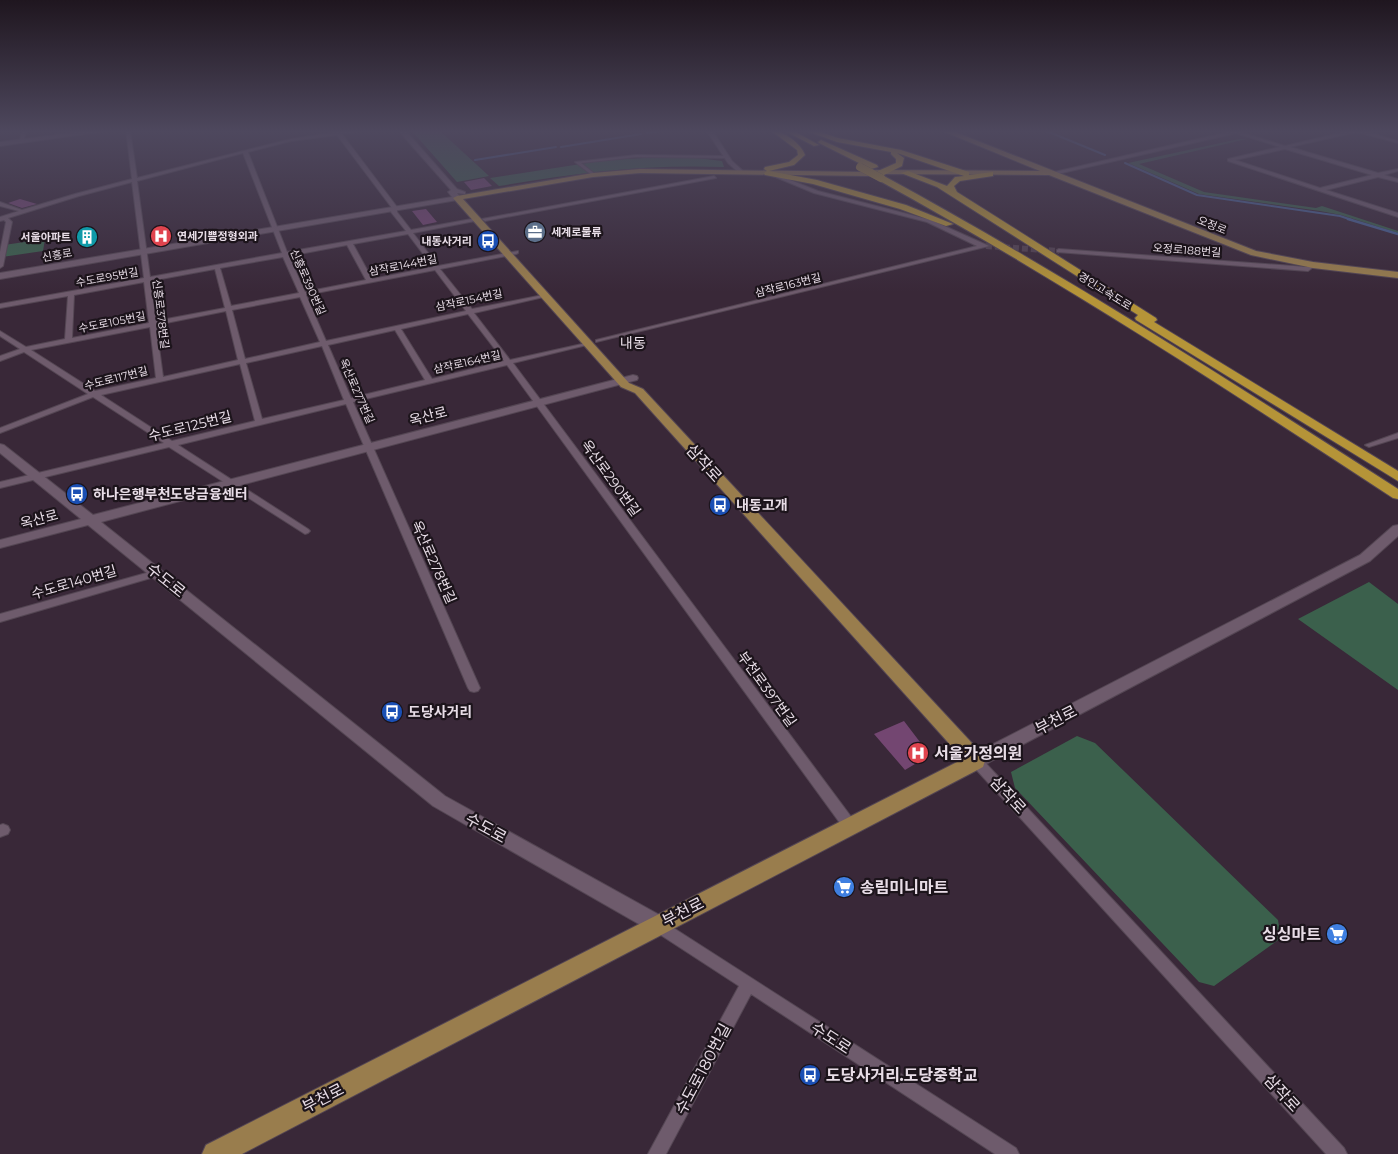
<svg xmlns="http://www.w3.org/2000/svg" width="1398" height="1154" font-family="Montserrat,'Noto Sans KR',sans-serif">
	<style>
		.green { fill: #3b604c }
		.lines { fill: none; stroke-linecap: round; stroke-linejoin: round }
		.stream-far1 { stroke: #475f92; stroke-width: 2 }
		.stream { stroke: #475f92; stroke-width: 2.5 }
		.building { fill: #734671 }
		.street-tunnel { stroke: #534352; stroke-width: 6; stroke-dasharray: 6 3; stroke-linecap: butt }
		.street-casing { stroke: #544653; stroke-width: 2 }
		.secondary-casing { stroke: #544653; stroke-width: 2 }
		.primary-casing { stroke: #544653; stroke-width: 2 }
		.highway-casing { stroke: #544653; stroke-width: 2 }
		.street { fill: #6e5b6c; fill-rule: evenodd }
		.secondary { fill: #6e5b6c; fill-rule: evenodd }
		.primary { fill: #997d4d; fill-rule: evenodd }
		.highway { fill: #b59438; fill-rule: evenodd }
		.highway-bridge-casing { stroke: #544653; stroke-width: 8; stroke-linecap: butt }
		.highway-bridge { stroke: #b59438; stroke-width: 8 }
		.labels { text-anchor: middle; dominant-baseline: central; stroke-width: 4.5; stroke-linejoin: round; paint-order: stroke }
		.far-street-label { font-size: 11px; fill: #e8dde7; stroke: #1c141b }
		.far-poi-label { font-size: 11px; font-weight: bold; fill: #e8dde7; stroke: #1c141b; text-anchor: start }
		.far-quarter-label { font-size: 14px; fill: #e8dde7; stroke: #1c141b }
		.street-label { font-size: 14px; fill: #e8dde7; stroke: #1c141b }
		.poi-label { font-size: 14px; font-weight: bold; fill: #e8dde7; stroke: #1c141b; text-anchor: start }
		.near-street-label { font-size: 16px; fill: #e8dde7; stroke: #1c141b }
		.near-poi-label { font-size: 16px; font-weight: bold; fill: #e8dde7; stroke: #1c141b; text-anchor: start }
	</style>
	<rect width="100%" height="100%" fill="#392838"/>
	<path class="green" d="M411,130H439L489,176L457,182Z
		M1239,139H1247L1139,164L1204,192L1316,208L1322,206L1398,231V233L1341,215L1320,211L1199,194L1128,163Z
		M681,156L722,161L724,167C646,164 575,173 499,186L490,178L607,160Z
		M45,239L43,251L2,257L4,245Z
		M1369,582L1398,604V690L1298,619Z
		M1077,736L1095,743L1278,920L1281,938L1214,986L1199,982L1015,788L1011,772Z"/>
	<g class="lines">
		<path class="stream-far1" d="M1044,130L1105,155
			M647,133L668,130
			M561,147L641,134
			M475,160L556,147
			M1125,163L1197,195L1340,216L1352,220"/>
		<path class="stream" d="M1348,219L1398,234"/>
	</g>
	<path class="building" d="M484,178L492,186L471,190L464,182Z
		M20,199L37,204L22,208L8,203Z
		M426,209L437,222L423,225L412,211Z
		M904,721L923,746L925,758L905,770L874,734Z"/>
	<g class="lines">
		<path class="street-tunnel" d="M986,246L1059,251"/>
		<g class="street-casing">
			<path id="street" d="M22,130H26L24,141L22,142L20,141Z
				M126,130H130L137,178L291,139L336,132L334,130L340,132L365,130L342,134L397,207V212L411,230L477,218L480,220L413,233L438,266L518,251V253L516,254L440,269L472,309L548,294V296L474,313L510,360L591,342V344L513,363L855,822L857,826L855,830L850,832L845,830L507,365L353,402L480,688L478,691L474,692L470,691L468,688L346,404L178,445L308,529L310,531L308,533L305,534L169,447L0,488V482L164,443L93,397L0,433V428L88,394L24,352L0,361V356L20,349L0,336V331L26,347L65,339L68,296L0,308V304L144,278L132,182L79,196L8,218L12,222L3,266L0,268V252L6,222L4,220L0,221V217L19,211L0,206V202L22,210L75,194L132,179ZM337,135L392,208L391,212L406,231L287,252L248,152L291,141ZM243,153L282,253L150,277L137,181ZM408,234L433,267L372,279L353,244ZM347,245L366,280L305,292L289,256ZM283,257L299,293L231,306L220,268ZM215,269L225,308L156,321L150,281ZM435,270L466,311L326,341L306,295ZM144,282L149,323L72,338L74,295ZM300,297L320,342L245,359L232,310ZM226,311L238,360L163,377L156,325ZM468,314L504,361L432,379L401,329ZM150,327L156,378L95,391L31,350ZM395,330L425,380L351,398L328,345ZM322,346L344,400L262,419L246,363ZM240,364L255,421L172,441L101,395Z
				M1226,130H1234L1285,146L1352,130H1361L1398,141V143L1357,132L1290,147L1378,173L1398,169V171L1384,175L1398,179V182L1378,177L1326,190L1398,213V217L1228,161V159L1280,147ZM1285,149L1372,175L1320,188L1235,160Z
				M636,155L727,156L729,157L727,158L636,157L581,163L595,174L593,176L575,162Z
				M775,174L818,191L931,220L989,246L596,342V340L977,246L927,222L814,193L773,176Z
				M714,176L716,178L485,221L482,219Z
				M1059,249L1307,267L1313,263L1316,265L1308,271L1057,252V250Z
				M1398,433V438L1369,447L1365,445Z
				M157,570L161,571L162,573L161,575L0,622V614Z
				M976,756L980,757L1344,1148L1347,1154H1326L972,765L970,761L972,757Z
				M3,824L8,826L10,830L8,834L0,837V825Z
				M658,918L1016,1148L1019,1154H995L751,994L666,1154H648L739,986L653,930L651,925L653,920Z"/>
		</g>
		<g class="secondary-casing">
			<path id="secondary" d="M93,130H113L0,146V142Z
				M398,130H405L457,189L465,192V194L457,193L461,198L457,200L0,279V273L452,197L448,192L451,190Z
				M706,130H712L732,161L743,171V173H739L728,163Z
				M1237,130H1250L1053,175L1050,173Z
				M633,375L637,376L638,378L637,380L101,522L445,796L665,918L668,925L665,932L658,935L433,806L88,525L0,548V540L81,519L0,453V444L4,445L93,515Z
				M1398,525V536L1370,561L982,766L976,768L970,766L968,761L970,756L1360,555L1393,526Z"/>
		</g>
		<g class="primary-casing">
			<path id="primary" d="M940,130H950L1256,251L1313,262L1398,272V278L1313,268L1251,255L1049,175L879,174L868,176L640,173L593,177L463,199L629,383L643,389L983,755L985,761L983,767L242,1154H202L206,1145L963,759L635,393L621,387L453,198L457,196L593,173L640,169L867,172L870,170L1040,171Z"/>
		</g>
		<g class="highway-casing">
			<path id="highway" d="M770,130C782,130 801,143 805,155L794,165L769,171L817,180L906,205L953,224L946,226L900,209L813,184L765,175L764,173L767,171L764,169L765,167L789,162L798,155L797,150Z
				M783,130H792L819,145L814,146Z
				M804,130H815L838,138L901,150L969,172V175L993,172V176L960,181L954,186L957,192L1156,318L1157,320L1154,322L1398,471V481L1136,320L1135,318L1138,315L937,187L901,173L908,171L947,186L955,177L964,176L897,153L904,158L902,166L884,175H878V171L896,163V159L891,154V152L837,142Z
				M821,140L877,165L878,167L871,169L819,143L818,142Z
				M878,176H884C1060,272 1229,380 1398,489V499L1393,498C1224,387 1055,277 878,180Z"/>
		</g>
		<use href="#street" class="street"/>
		<use href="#secondary" class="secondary"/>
		<use href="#primary" class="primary"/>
		<use href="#highway" class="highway"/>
		<g class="highway-bridge-casing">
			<path id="highway-bridge" d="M860,167L881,178"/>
		</g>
		<use href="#highway-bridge" class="highway-bridge"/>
	</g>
	<linearGradient id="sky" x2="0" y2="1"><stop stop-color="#1f161f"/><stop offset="0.45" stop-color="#4e485e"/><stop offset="1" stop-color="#4e485e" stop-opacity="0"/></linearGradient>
	<rect width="1398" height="292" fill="url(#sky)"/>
	<defs>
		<g id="office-disc" transform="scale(1.125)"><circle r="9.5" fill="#5c6f8a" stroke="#1c141b"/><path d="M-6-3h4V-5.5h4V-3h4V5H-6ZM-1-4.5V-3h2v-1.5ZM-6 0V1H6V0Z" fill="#fff"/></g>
		<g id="hospital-disc" transform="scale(1.125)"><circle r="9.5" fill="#e0444e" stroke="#1c141b"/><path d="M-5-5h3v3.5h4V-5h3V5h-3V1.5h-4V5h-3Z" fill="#fff"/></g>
		<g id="building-disc" transform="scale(1.125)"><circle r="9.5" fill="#0f9aa8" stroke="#1c141b"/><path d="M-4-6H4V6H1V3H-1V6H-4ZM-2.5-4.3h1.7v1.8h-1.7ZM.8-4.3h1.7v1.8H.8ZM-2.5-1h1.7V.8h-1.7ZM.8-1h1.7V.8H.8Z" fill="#fff"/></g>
		<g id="bus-disc" transform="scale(1.125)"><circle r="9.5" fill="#1a4fb4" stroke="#1c141b"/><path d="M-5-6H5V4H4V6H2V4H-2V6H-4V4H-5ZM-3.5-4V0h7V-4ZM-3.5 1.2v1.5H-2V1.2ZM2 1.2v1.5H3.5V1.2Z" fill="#fff"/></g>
		<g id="supermarket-disc" transform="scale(1.125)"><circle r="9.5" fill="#3f7fe0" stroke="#1c141b"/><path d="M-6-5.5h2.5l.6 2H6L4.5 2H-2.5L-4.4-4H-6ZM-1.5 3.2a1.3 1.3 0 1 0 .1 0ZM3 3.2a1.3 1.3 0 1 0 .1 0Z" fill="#fff"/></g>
	</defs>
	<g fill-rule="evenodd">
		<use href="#office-disc" x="535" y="232"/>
		<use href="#hospital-disc" x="161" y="236"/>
		<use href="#building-disc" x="87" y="237"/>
		<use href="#bus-disc" x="488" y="241"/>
		<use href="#bus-disc" x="77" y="494"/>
		<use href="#bus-disc" x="720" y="505"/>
		<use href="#bus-disc" x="392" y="712"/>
		<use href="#hospital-disc" x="918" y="753"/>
		<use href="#supermarket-disc" x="844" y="887"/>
		<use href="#supermarket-disc" x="1337" y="934"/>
		<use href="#bus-disc" x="810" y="1075"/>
	</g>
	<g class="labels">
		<g class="far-street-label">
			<text transform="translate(1212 225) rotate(22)">오정로</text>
			<text transform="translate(1187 250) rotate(4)">오정로188번길</text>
			<text transform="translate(57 255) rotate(-10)">신흥로</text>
			<text transform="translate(403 265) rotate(-11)">삼작로144번길</text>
			<text transform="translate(107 277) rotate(-10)">수도로95번길</text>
			<text transform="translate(308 282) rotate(66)">신흥로390번길</text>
			<text transform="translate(788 285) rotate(-14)">삼작로163번길</text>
			<text transform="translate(1105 291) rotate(32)">경인고속도로</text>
			<text transform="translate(469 300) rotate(-12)">삼작로154번길</text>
			<text transform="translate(161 314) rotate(83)">신흥로378번길</text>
			<text transform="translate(112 322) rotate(-11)">수도로105번길</text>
			<text transform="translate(467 362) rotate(-13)">삼작로164번길</text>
			<text transform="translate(116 378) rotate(-14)">수도로117번길</text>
			<text transform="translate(357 391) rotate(66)">옥산로277번길</text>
		</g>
		<g class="far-poi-label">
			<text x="551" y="232">세계로물류</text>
			<text x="177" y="236">연세기쁨정형외과</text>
			<text x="71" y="237" text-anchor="end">서울아파트</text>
			<text x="472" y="241" text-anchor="end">내동사거리</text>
		</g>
		<g class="far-quarter-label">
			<text x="633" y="343">내동</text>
		</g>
		<g class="street-label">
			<text transform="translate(428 416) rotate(-15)">옥산로</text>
			<text transform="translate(190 426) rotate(-14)">수도로125번길</text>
			<text transform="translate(611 478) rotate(54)">옥산로290번길</text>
			<text transform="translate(39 519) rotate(-15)">옥산로</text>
			<text transform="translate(434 562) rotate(66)">옥산로278번길</text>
			<text transform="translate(74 582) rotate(-16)">수도로140번길</text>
			<text transform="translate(767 689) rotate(54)">부천로397번길</text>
		</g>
		<g class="poi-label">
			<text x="93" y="494">하나은행부천도당금융센터</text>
			<text x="736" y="505">내동고개</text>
			<text x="408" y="712">도당사거리</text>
		</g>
		<g class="near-street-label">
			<text transform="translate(704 463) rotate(48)">삼작로</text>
			<text transform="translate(166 580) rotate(39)">수도로</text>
			<text transform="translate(1056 720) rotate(-27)">부천로</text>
			<text transform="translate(1008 795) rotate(47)">삼작로</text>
			<text transform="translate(486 828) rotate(29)">수도로</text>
			<text transform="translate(683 912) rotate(-27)">부천로</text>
			<text transform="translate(831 1038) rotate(33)">수도로</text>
			<text transform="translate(703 1069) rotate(-62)">수도로180번길</text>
			<text transform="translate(1282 1093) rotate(47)">삼작로</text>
			<text transform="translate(323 1098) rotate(-27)">부천로</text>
		</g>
		<g class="near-poi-label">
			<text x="934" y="753">서울가정의원</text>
			<text x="860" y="887">송림미니마트</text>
			<text x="1321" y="934" text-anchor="end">싱싱마트</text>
			<text x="826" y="1075">도당사거리.도당중학교</text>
		</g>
	</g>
</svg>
